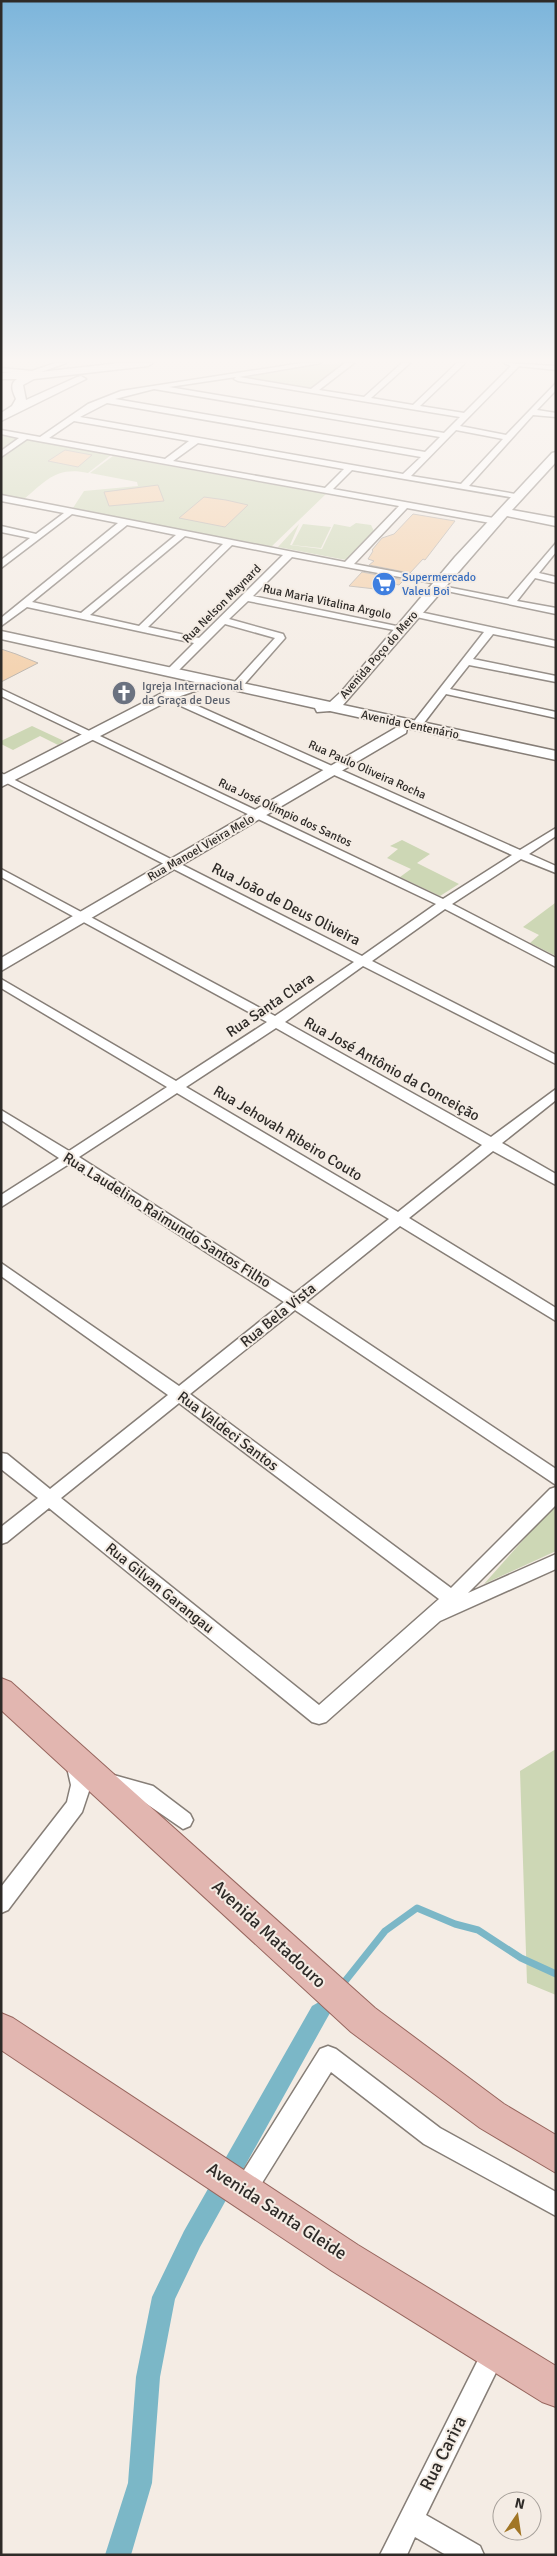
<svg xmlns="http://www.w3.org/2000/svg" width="557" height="2556" font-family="Signika,sans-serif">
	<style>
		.green { fill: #cdd7b5 }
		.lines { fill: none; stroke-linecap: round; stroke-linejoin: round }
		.stream { stroke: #7bb7c7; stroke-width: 7 }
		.canal { fill: #7bb7c7; fill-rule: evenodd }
		.building { fill: #f3cea7; stroke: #b6aea6 }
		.street-casing { stroke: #867e77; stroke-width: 3 }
		.secondary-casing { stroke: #867e77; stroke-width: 3 }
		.primary-casing { stroke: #97665e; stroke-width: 2 }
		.street { fill: #fff; fill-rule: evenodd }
		.secondary { fill: #fff; fill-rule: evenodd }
		.primary { fill: #e2b6b0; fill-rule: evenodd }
		.labels { text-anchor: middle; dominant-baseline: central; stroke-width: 4; stroke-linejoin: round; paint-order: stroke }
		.far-shop-label { font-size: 12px; fill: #366cbe; stroke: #f4ece4; text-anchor: start }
		.far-street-label { font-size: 12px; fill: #2e2b28; stroke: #f4ece4 }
		.far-worship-label { font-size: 12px; fill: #5b616d; stroke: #f4ece4; text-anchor: start }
		.street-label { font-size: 15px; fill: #2e2b28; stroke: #f4ece4 }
		.near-street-label { font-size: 18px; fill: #2e2b28; stroke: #f4ece4 }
	</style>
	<rect width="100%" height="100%" fill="#f4ece4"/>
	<path class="green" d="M335,363H344L311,390L233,377Z
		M1,435L111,455L88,473C56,466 46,481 23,500L1,495Z
		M113,456L326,494L271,547L73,508L84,491L138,486L137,482L90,473Z
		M356,523L371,525L374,531L346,560L278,547L299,524L290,545L322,549L334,524L350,527Z
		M303,524L331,527L321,548L292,545Z
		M32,726L64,741L58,745L40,736L13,750L1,744V741Z
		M402,840L430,854L417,863L459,884L440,896L400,877L411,869L387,858L398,849L390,846Z
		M555,903L556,904V956L530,943L539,935L523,927Z
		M556,1503V1551L484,1584Z
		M556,1749V1995L527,1983L520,1771Z"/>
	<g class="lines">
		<path class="stream" d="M342,1985L385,1931L417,1908L455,1924L478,1930L521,1958L556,1974
			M319,2013L327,2002"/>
		<path class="canal" d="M319,2002L326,2006L330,2013L326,2020L200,2247L175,2299L160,2377L152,2483L131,2555H105L128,2483L136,2377L152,2297L184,2231L312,2006Z"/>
	</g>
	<path class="building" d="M65,450L92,455L78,467L48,461Z
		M158,485L164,501L109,506L104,492Z
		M204,497L226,500L248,505L225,527L179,518Z
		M413,514L455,521L425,560L423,559L410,573L369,565L374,561L368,559L373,551L372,550L382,538L394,534Z
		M362,572L404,580L399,585L390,583L384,590L349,586Z
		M1,649L16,654L38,663L1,682Z"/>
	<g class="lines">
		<g class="street-casing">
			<path id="street" d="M55,363H66L33,375L1,372V368L32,371Z
				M302,363H321L239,377L311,389L345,363H354L319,390L364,397L402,363H410L371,398L413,405L457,363H465L420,406L464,413L511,366L504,363L556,366V370L519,366L460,426L506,435L556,383V390L537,410L556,413V417L533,415L469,486L521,495V499L352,470L333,489L499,519V523L496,524L407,508L354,564L440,580L445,583L443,585L292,557L253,596L401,627L404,628V632L248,601L229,619L283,634L285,638L241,688H233V684L275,638L225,624L175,674L171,675L166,672L167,670L194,643L27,607L1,626V618L118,523L72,514L1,568V560L30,538L1,532V526L36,534L64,513L1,501V495L345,562L399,506L27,439L1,457V451L19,438L1,434V430L40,437L88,404L121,391ZM236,377L234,379L238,381L460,417L444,433L169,387ZM154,389L440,437L425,452L115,399ZM107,403L421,457L403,474L80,417ZM74,421L189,441L165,459L49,438ZM456,430L503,439L461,484L411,476ZM198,443L344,469L325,488L173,461ZM127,525L176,535L81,613L32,602ZM185,536L223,544L139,626L90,615ZM232,545L283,555L199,638L148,627Z
				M556,543V552L539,573L556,577V583L535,578L517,601L556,608V614L442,590L447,587L508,599Z
				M415,611L556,641V647L493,634L473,659L556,676V682L469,665L450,689L556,712V718L446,694L420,728H412V724L484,632L412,616L410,614Z
				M1,689L443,899L512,855L163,698V694H171L520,850L556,828V836L529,854L556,866V873L521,859L452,904L556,958V967L445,909L372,961L556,1055V1064L363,966L285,1022L491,1137L556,1089V1100L502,1143L556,1174V1185L493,1151L409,1218L556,1308V1321L400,1226L306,1302L556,1469V1485L295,1310L190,1394L451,1588L550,1489L556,1487V1505L468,1593L556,1554V1569L440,1621L326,1722L319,1724L312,1722L49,1508L7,1542L1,1544V1527L38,1498L1,1469V1453L7,1454L50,1489L168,1395L1,1276V1263L179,1386L284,1302L69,1164L1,1207V1195L59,1158L1,1120V1110L69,1151L167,1087L1,988V979L176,1081L267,1022L1,877V869L275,1016L354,962L1,780V773L362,956L436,904L1,696ZM276,1028L482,1145L398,1212L186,1087ZM177,1093L389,1219L294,1294L79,1157ZM179,1403L439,1599L319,1705L61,1498Z
				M76,1754L83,1757L91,1785L82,1812L8,1910L1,1913V1887L67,1802L71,1785L66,1763L69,1757Z
				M110,1774L153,1786L190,1814L193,1820L190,1826L183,1829L141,1800L103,1789L100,1783L103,1777Z
				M328,2046L336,2049L440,2128L556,2192V2216L424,2144L331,2072L252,2199L244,2202L236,2199L233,2191L236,2183L320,2049Z
				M494,2340L502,2344L506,2352L426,2515L480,2546L484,2555H446L415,2537L407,2555H380L486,2344Z"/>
		</g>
		<g class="secondary-casing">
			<path id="secondary" d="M120,363H153L148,366L34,379L23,385L26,400L77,377L81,376L86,379L1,421V413L12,406L16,399C13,392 9,384 17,379H1V373H31Z
				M556,452V462L512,510L556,518V526L507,516L343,705L556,751V760L407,728L406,733L1,971V958L399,726L330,711L317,712L315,708L216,686L198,690L172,699L1,787V776L162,693L195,682L1,639V631L330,702L342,691L455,557L552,453Z"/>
		</g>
		<g class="primary-casing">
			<path id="primary" d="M1,1678L11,1682L375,2008L504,2104L556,2135V2173L480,2128L351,2032L1,1710Z
				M1,2013L13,2018L358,2245L556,2366V2407L542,2402L332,2271L1,2050Z"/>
		</g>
		<use href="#street" class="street"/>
		<use href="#secondary" class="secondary"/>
		<use href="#primary" class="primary"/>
	</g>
	<linearGradient id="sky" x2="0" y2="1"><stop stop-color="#7cb5db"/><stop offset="0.5" stop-color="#faf6f3"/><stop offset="1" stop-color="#faf6f3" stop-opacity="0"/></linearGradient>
	<rect width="557" height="721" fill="url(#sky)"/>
	<defs>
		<g id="supermarket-disc" transform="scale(1.25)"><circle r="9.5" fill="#3f7fe0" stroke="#f4ece4"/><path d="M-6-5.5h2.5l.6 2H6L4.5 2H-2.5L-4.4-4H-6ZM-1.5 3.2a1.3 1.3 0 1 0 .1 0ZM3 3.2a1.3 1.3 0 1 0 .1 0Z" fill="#fff"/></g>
		<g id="church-disc" transform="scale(1.25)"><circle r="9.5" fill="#6b7280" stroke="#f4ece4"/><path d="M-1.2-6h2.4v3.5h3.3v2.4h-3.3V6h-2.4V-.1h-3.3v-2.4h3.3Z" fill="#fff"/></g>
	</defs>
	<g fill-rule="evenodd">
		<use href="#supermarket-disc" x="384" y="584"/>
		<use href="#church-disc" x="124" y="693"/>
	</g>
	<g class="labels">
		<g class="far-shop-label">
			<text x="402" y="577">Supermercado<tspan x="402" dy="14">Valeu Boi</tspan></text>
		</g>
		<g class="far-street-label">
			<text transform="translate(327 602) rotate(12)">Rua Maria Vitalina Argolo</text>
			<text transform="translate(222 604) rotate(-45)">Rua Nelson Maynard</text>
			<text transform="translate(379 655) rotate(-49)">Avenida Poço do Mero</text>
			<text transform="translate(410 725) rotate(12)">Avenida Centenário</text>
			<text transform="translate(367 770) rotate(24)">Rua Paulo Oliveira Rocha</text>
			<text transform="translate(285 813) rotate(25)">Rua José Olímpio dos Santos</text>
			<text transform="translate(201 848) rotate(-30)">Rua Manoel Vieira Melo</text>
		</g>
		<g class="far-worship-label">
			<text x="142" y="686">Igreja Internacional<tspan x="142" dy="14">da Graça de Deus</tspan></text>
		</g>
		<g class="street-label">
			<text transform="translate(286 904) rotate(27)">Rua João de Deus Oliveira</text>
			<text transform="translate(270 1005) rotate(-34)">Rua Santa Clara</text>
			<text transform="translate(392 1069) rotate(29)">Rua José Antônio da Conceição</text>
			<text transform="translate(288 1133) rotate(31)">Rua Jehovah Ribeiro Couto</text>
			<text transform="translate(167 1220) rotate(32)">Rua Laudelino Raimundo Santos Filho</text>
			<text transform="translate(278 1315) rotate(-39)">Rua Bela Vista</text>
			<text transform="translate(228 1431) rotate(37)">Rua Valdeci Santos</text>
			<text transform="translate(160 1588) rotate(39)">Rua Gilvan Garangau</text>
		</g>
		<g class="near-street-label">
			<text transform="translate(269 1934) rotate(43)">Avenida Matadouro</text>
			<text transform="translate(277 2211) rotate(33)">Avenida Santa Gleide</text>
			<text transform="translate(443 2453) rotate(-63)">Rua Carira</text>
		</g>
	</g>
	<rect width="557" height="2556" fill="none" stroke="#2e2b28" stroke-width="5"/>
	<g transform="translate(517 2516) rotate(13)"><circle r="24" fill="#f4ece4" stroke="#a59f99"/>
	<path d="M0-4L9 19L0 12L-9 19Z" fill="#a17626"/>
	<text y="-8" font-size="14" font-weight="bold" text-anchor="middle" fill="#2e2b28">N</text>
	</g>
</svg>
